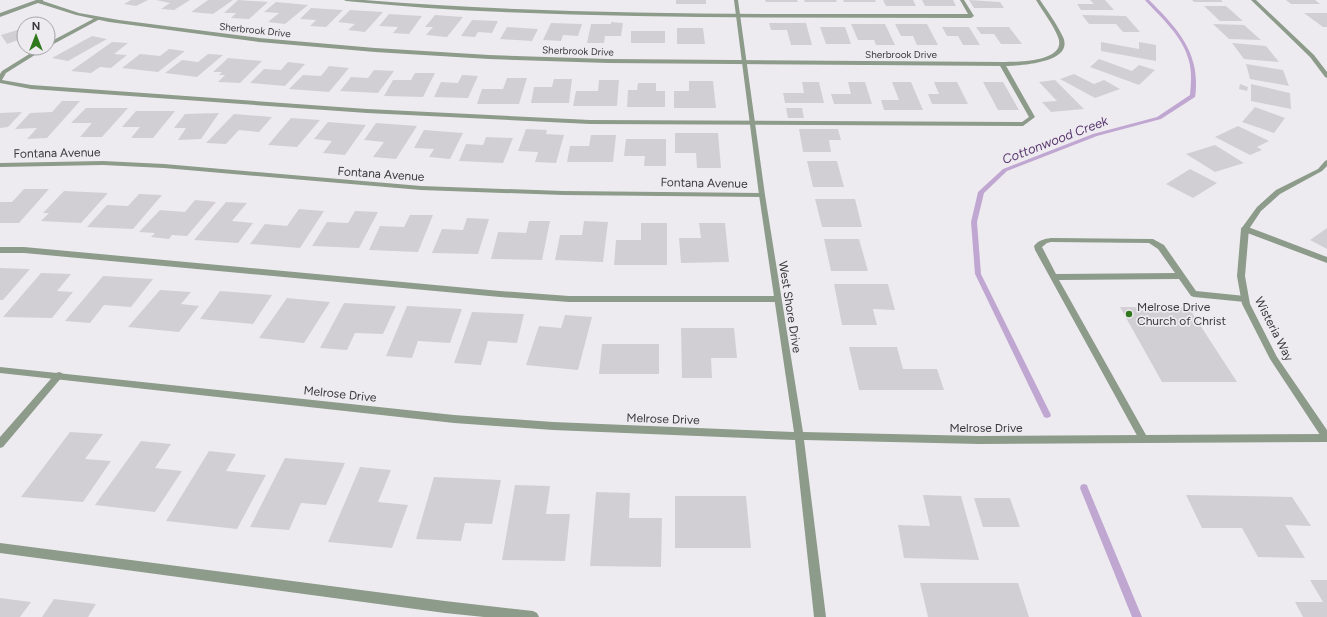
<svg xmlns="http://www.w3.org/2000/svg" width="1327" height="617" font-family="Figtree,sans-serif">
	<style>
		.lines { fill: none; stroke-linecap: round; stroke-linejoin: round }
		.stream { fill: #c0a7d2; fill-rule: evenodd }
		.building { fill: #d2cfd4 }
		.service { fill: #8d9b8a; fill-rule: evenodd }
		.minor { fill: #8d9b8a; fill-rule: evenodd }
		.tertiary { fill: #8d9b8a; fill-rule: evenodd }
		.poi-dot { fill: #30781c; stroke: #eeebf0; stroke-width: 1.5 }
		.labels { text-anchor: middle; dominant-baseline: central; stroke-width: 3.5; stroke-linejoin: round; paint-order: stroke }
		.far-street-label { font-size: 10px; fill: #3a393b; stroke: #eeebf0 }
		.street-label { font-size: 12px; fill: #3a393b; stroke: #eeebf0 }
		.poi-label { font-size: 12px; fill: #3a393b; stroke: #eeebf0; text-anchor: start }
		.water-label { font-size: 13px; font-style: italic; fill: #5b3a71; stroke: #eeebf0 }
	</style>
	<rect width="100%" height="100%" fill="#eeebf0"/>
	<g class="lines">
		<path class="stream" d="M1145,0H1149C1172,23 1196,47 1196,82C1196,87 1196,92 1195,97L1161,119L1097,136L1007,171L984,193L977,222L981,274L1051,415L1050,417L1047,418L1044,417L975,274L971,222L978,192L1003,169L1093,134L1157,117L1190,95C1191,84 1192,72 1189,61C1183,36 1161,18 1145,0Z
			M1084,484L1087,485L1088,488L1142,617H1132L1080,488L1081,485Z"/>
	</g>
	<path class="building" d="M131,0H148L136,6L124,4Z
		M156,0H190L174,10L161,9L170,3Z
		M208,0H233L213,14L191,12Z
		M238,0L268,2L249,19L231,18L236,13H224Z
		M676,0H706V4H676Z
		M765,0H797L798,2H766Z
		M804,0H836L837,2H805Z
		M843,0H875L876,2H844Z
		M883,0H913L916,6H886Z
		M922,0H953L956,6H925Z
		M969,0L1000,2L1004,8H974Z
		M1090,0H1105L1114,10H1081L1077,4H1094Z
		M1192,0H1221L1223,2H1194Z
		M1286,0H1315L1320,4H1291Z
		M276,2L308,5L285,24L268,22L279,13L264,12Z
		M1204,6H1226L1243,21H1220Z
		M311,8L343,10L326,27L310,26L316,20L300,19Z
		M350,10L383,12L365,32L348,30L355,24L338,22Z
		M1304,13H1327V27H1323Z
		M389,14L422,16L409,34L393,33L398,27L379,26Z
		M435,15L463,17L447,37L426,35L433,27H425Z
		M1082,15L1126,16L1140,32H1123L1116,24H1089Z
		M472,20L498,21L492,33L478,32L475,37L461,36Z
		M611,22L623,23L621,36H605L604,43H587L591,24H611Z
		M551,23L582,24L578,36L563,35L561,41L543,40Z
		M769,23H806L812,45H791L787,30H771Z
		M851,24H885L895,45H876L874,40H858Z
		M895,24H927L938,45H917L913,36H901Z
		M1213,24L1244,25L1261,40L1229,39Z
		M507,27L538,29L532,41L500,39Z
		M820,27H845L851,44H826Z
		M942,27H969L980,45H963L958,36H947Z
		M976,27H1009L1022,44H1001L994,34H981Z
		M24,28V38L7,44L1,35Z
		M677,28H703L705,44H677Z
		M631,31H665V43H631Z
		M92,36L107,39L68,61L52,58Z
		M112,42L128,43L114,54L127,55L111,68L100,67L91,73L71,71Z
		M1101,42L1139,49V42L1156,45V61L1101,51Z
		M1232,43L1266,46L1279,62L1244,59Z
		M169,49L185,51L158,72L122,68L140,54L160,56Z
		M208,54L223,55L197,77L165,73L182,60L198,62Z
		M228,58L262,61L240,83L218,82L225,75H219L222,72H213Z
		M1099,59L1132,71L1139,65L1155,70L1139,85L1090,67Z
		M288,62L305,64L285,86L250,83L264,69L281,70Z
		M1246,64L1283,70L1289,86L1250,79Z
		M329,66L349,68L329,92L289,89L303,75L321,76Z
		M374,70L394,71L378,93L340,91L351,77L368,78Z
		M415,73H435L423,97L384,96L393,80H411Z
		M1074,74L1094,84L1104,80L1120,89L1095,98L1060,79Z
		M462,75L478,76L468,98L434,97L441,82L458,83Z
		M507,78H527L519,104H477L482,89H503Z
		M554,79H572L569,103H531L534,87H552Z
		M599,80H619L617,106H573L576,91H598Z
		M1055,80L1084,109L1051,112L1042,102L1057,101L1039,82Z
		M689,81H713L716,108H674V91H689Z
		M802,82H819L824,103H785L783,93H804Z
		M848,82H865L872,104H834L831,94H851Z
		M892,82H911L923,110H884L881,100H899Z
		M934,82H957L968,104H932L928,94H939Z
		M983,82H1003L1019,110H998Z
		M638,83H656V91H665V107H627L628,90H637Z
		M1240,84L1248,87L1247,91L1239,89Z
		M1251,84L1290,93L1291,109L1251,101Z
		M62,101H80L47,138L27,139L37,128L15,129L30,113L52,112Z
		M1255,107L1285,118L1274,133L1242,122Z
		M86,108H128L102,137H80L92,123H71Z
		M786,108H802L804,118H788Z
		M136,111H175L153,138H131L140,127H122Z
		M22,112L8,127L0,128V113Z
		M219,113L201,139L178,140L186,128H174L185,114Z
		M234,114L272,117L259,132L239,130L226,144L206,143Z
		M291,118L320,120L297,147L268,145Z
		M328,122L366,125L345,155L323,153L332,141L314,139Z
		M376,123L417,126L396,159L373,157L384,142L364,140Z
		M1238,126L1269,141L1257,147L1262,150L1250,155L1215,137Z
		M526,129L547,130L546,134L564,135L556,163L535,162L538,152L518,151Z
		M799,129H838L841,140H829L831,152H803Z
		M424,130L463,133L450,159L429,157L434,149L414,148Z
		M675,133H718L721,168H697L696,153H675Z
		M591,135H616L613,162H567L570,146H589Z
		M486,137L513,138L503,163L459,161L466,144L483,145Z
		M626,139H666V166H644L645,156H624Z
		M1215,145L1244,163L1215,172L1186,154Z
		M807,161H837L844,187H813Z
		M1190,169L1217,183L1193,198L1166,184Z
		M24,189H49L19,223H0V202H12Z
		M64,191L108,193L81,223L41,221L49,213H43Z
		M139,194L162,195L133,229L87,227L107,205L128,206Z
		M815,199H855L862,227H822Z
		M195,200L216,202L187,236L172,235L169,239L151,237L155,233L139,232L160,210L185,212Z
		M226,202L247,203L232,221L253,223L238,243L194,240Z
		M299,209L324,211L300,248L250,244L265,224L287,226Z
		M355,211L378,212L359,248L312,246L327,222L348,223Z
		M410,215H433L418,252L369,250L380,226L404,227Z
		M467,218L489,219L478,254L432,253L442,229L463,230Z
		M529,221H550L542,260L491,259L498,232L526,233Z
		M584,221L608,222L603,262L555,260L560,235H582Z
		M641,223H667V265H614L616,240H641Z
		M699,223H725L729,262L681,263L679,238H701Z
		M1327,228V249L1310,240Z
		M824,239H859L868,271H831Z
		M0,268L30,269L3,300H0Z
		M41,273L71,274L57,291L73,292L52,318L3,317Z
		M103,276L153,279L131,307L104,305L90,323L65,321Z
		M834,284H888L895,310L873,309L877,325H842Z
		M160,290L191,292L181,304L199,306L179,332L128,327Z
		M220,291L272,295L253,324L200,319Z
		M287,298L330,302L304,343L259,338Z
		M344,303L396,306L383,334L355,333L347,350L320,348Z
		M407,306L462,309L450,343L418,341L412,358L386,356Z
		M1120,307L1189,308L1237,382H1162Z
		M472,312L524,314L517,343L488,341L481,365L454,363Z
		M565,315L592,317L578,370L526,365L539,326L561,328Z
		M681,328H734L737,358H711L712,378H682Z
		M602,344H659V374H599Z
		M849,347H897L903,369H937L944,390H859Z
		M70,432L103,434L85,459L111,461L83,502L21,497Z
		M141,441L171,444L155,468L182,471L155,512L95,505Z
		M209,451L236,454L226,471L266,475L237,529L166,521Z
		M285,458L345,463L326,505L301,503L289,530L250,527Z
		M360,467L391,470L378,502L408,505L392,548L328,542Z
		M434,477L501,480L492,524L465,523L461,541L416,539Z
		M515,485L550,486L546,514H570L565,561L502,560Z
		M596,492L630,493L629,518H662L661,567L590,566Z
		M923,495L961,496L979,560L904,558L898,525L930,526Z
		M1186,495L1292,497L1311,526L1285,525L1305,558L1258,557L1242,528H1202Z
		M675,496H746L751,548H675Z
		M974,498H1010L1020,527H983Z
		M1310,580H1327V617H1303L1295,602H1323Z
		M920,583H1018L1029,617H928Z
		M0,598L31,602L20,617H0Z
		M54,599L96,604L88,617H42Z"/>
	<g class="lines">
		<path class="service" d="M344,0H364C565,16 766,14 968,14L960,0H964L974,16L971,18C815,17 659,19 503,12C450,10 398,6 346,1Z
			M95,18L100,19L48,47V43Z
			M39,48H46L6,73L2,80L31,85L367,109L590,120L1022,122L1029,117L999,64L1002,62L1005,64L1035,117L1023,126L590,124L367,113L31,89L0,83V74L2,71Z
			M1242,227H1248L1327,257V263L1242,231L1241,229Z
			M1051,238L1153,239L1164,245L1196,291L1245,296L1249,299L1245,302L1194,297L1191,296L1179,279L1059,280L1146,435L1148,438L1146,441L1143,442L1140,441L1035,250L1034,246C1039,240 1044,239 1051,238ZM1051,242L1149,243L1158,249L1175,273L1056,274L1042,247L1047,243Z
			M0,247H24L500,291L569,296H777L781,299L777,302H569L500,297L24,253H0Z
			M0,543L445,601L533,611L537,613L539,617H484L445,613L0,553Z"/>
		<path class="minor" d="M36,0H43V1L79,13L119,20L259,38L375,48L489,55L608,59L1002,62C1016,62 1068,62 1058,37C1053,24 1043,12 1036,0H1040C1048,12 1057,24 1063,37C1074,62 1024,65 1009,66L608,63L489,59L375,52L259,42L109,22L76,15L38,3L0,17V13Z
			M1251,0H1256L1314,55L1327,72V78L1325,77L1310,57Z
			M1327,160V166L1322,171L1280,194L1261,211L1249,229L1245,276L1250,304L1277,357L1327,430V442L1324,441L1270,359L1242,304L1237,276L1241,229L1257,207L1276,190L1318,169L1325,161Z
			M103,161L164,164L421,186L563,191L762,193L765,195L762,197L563,195L421,190L164,168L103,165L0,167V163Z
			M59,372L62,373L63,375L62,377L3,447L0,448V437L56,373Z"/>
		<path class="tertiary" d="M734,0H738L765,195L803,432L979,436L1327,434V442L979,444L804,440L826,617H814L795,440L553,430L454,423L0,373V367L454,415L553,422L794,432L759,195Z"/>
	</g>
	<circle class="poi-dot" cx="1129" cy="314" r="4"/>
	<g class="labels">
		<g class="far-street-label">
			<text transform="translate(255 30) rotate(6)">Sherbrook Drive</text>
			<text transform="translate(578 51) rotate(2)">Sherbrook Drive</text>
			<text x="901" y="54">Sherbrook Drive</text>
		</g>
		<g class="street-label">
			<text transform="translate(57 153) rotate(-1)">Fontana Avenue</text>
			<text transform="translate(381 174) rotate(4)">Fontana Avenue</text>
			<text transform="translate(704 183) rotate(1)">Fontana Avenue</text>
			<text transform="translate(790 307) rotate(81)">West Shore Drive</text>
			<text transform="translate(1274 329) rotate(63)">Wisteria Way</text>
			<text transform="translate(340 394) rotate(6)">Melrose Drive</text>
			<text transform="translate(663 419) rotate(2)">Melrose Drive</text>
			<text x="986" y="428">Melrose Drive</text>
		</g>
		<g class="poi-label">
			<text x="1137" y="307">Melrose Drive<tspan x="1137" dy="14">Church of Christ</tspan></text>
		</g>
		<g class="water-label">
			<text transform="translate(1055 140) rotate(-21)">Cottonwood Creek</text>
		</g>
	</g>
	<g transform="translate(36 36)"><circle r="19" fill="#eeebf0" stroke="#a6a4a8"/>
	<path d="M0-3L7 15L0 10L-7 15Z" fill="#30781c"/>
	<text y="-6" font-size="11" font-weight="bold" text-anchor="middle" fill="#3a393b">N</text>
	</g>
</svg>
